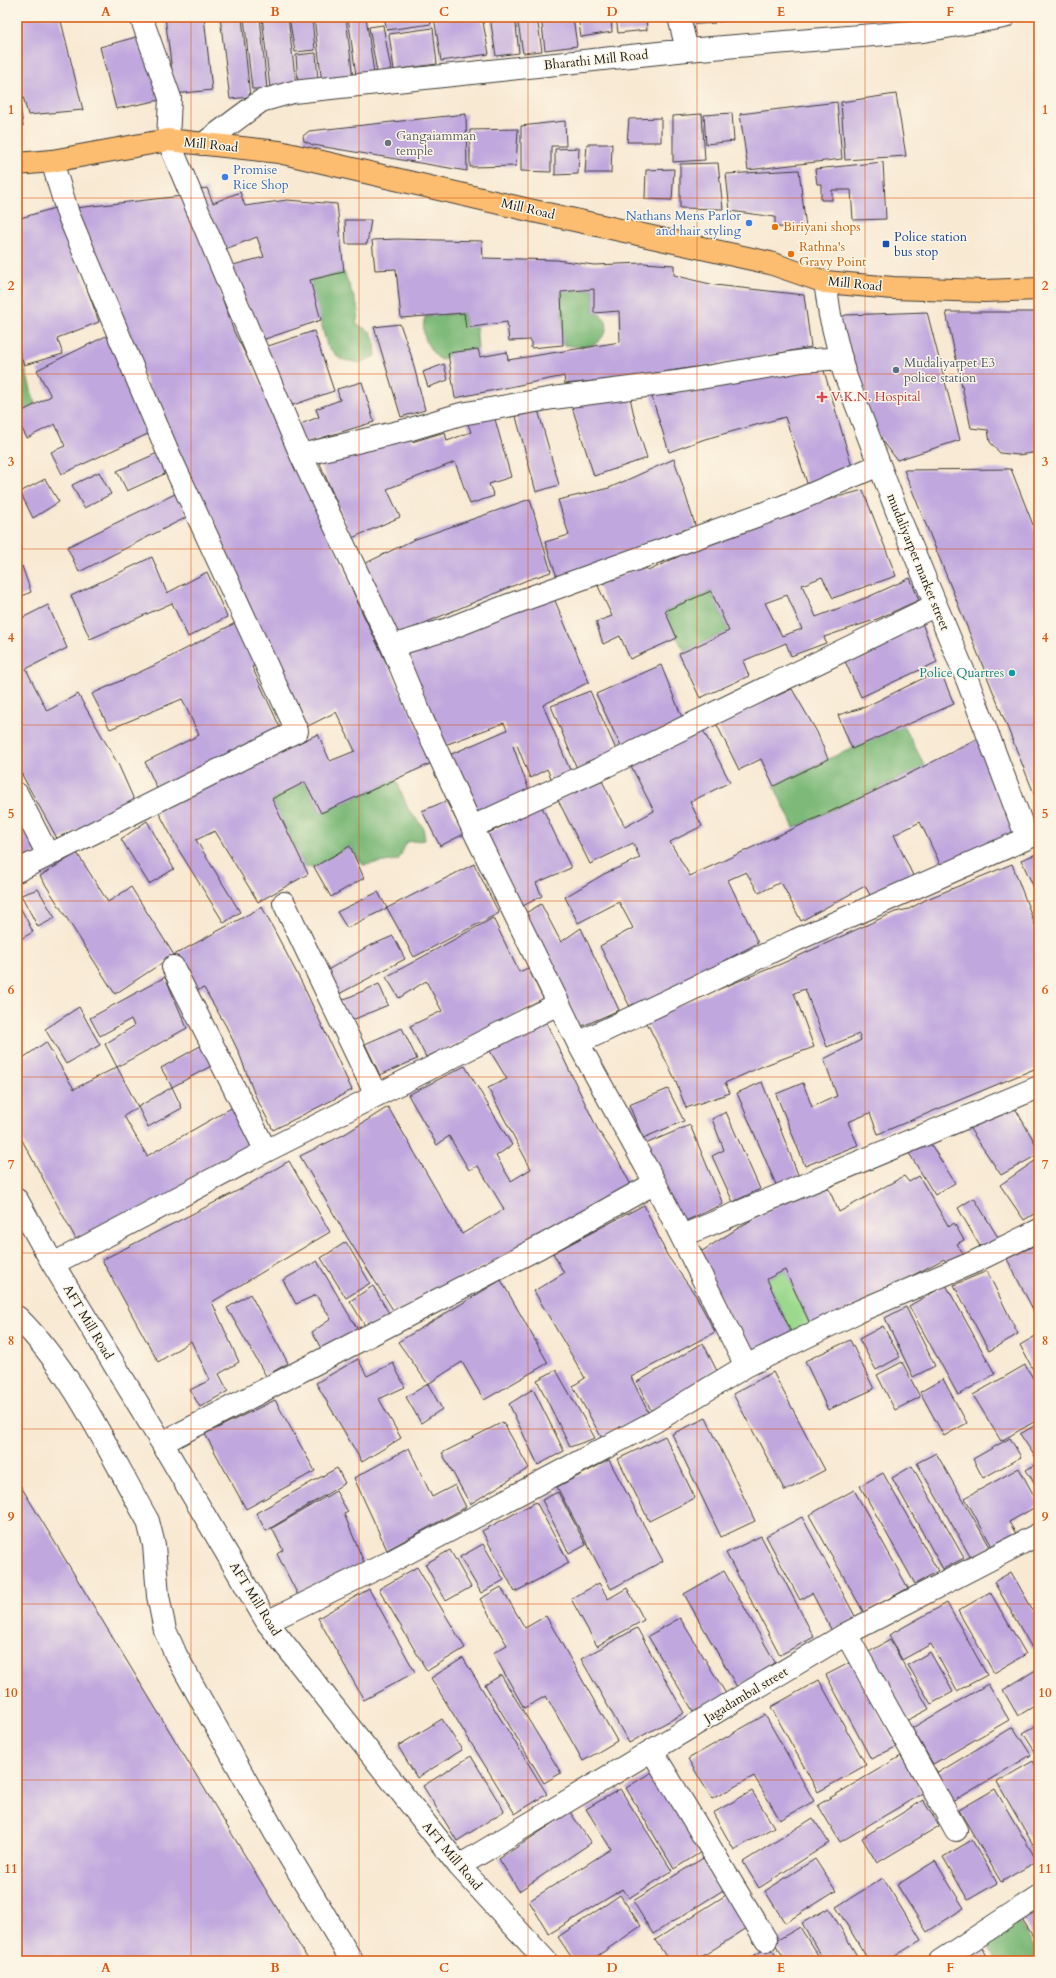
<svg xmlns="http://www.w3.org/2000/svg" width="1056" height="1978" font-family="Cardo,serif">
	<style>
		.green { fill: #9cd98d; stroke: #5c7a54 }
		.forest { fill: #7db978; stroke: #4c6a4a }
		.building { fill: #c0a7de; fill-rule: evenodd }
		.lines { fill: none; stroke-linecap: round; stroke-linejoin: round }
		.minor-casing { stroke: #3d3b37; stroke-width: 24 }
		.major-casing { stroke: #3d3b37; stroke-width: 24 }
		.minor { stroke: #fff; stroke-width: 22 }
		.major { stroke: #fcbd6f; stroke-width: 22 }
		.grid { fill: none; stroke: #de560d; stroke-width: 1; stroke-opacity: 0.55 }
		.worship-dot { fill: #6b7280; stroke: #fcf5e5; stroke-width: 1.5 }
		.shop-dot { fill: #3f7fe0; stroke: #fcf5e5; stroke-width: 1.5 }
		.food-dot { fill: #e8710a; stroke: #fcf5e5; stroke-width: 1.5 }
		.transit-dot { fill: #1a4fb4; stroke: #fcf5e5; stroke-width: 1.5 }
		.service-dot { fill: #5c6f8a; stroke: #fcf5e5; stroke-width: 1.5 }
		.health-dot { fill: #e0444e; stroke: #fcf5e5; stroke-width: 1.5 }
		.culture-dot { fill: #0f9aa8; stroke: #fcf5e5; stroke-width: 1.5 }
		.labels { text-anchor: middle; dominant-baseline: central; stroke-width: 3; stroke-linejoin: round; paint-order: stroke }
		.street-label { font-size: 13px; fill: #1c1c1c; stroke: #fcf5e5 }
		.worship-label { font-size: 13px; fill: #5b616d; stroke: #fcf5e5; text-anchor: start }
		.shop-label { font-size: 13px; fill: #366cbe; stroke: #fcf5e5; text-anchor: start }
		.food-label { font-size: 13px; fill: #c56008; stroke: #fcf5e5; text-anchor: start }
		.transit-label { font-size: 13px; fill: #164399; stroke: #fcf5e5; text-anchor: start }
		.service-label { font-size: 13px; fill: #4e5e75; stroke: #fcf5e5; text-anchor: start }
		.health-label { font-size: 13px; fill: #be3a42; stroke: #fcf5e5; text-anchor: start }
		.culture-label { font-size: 13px; fill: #0d838f; stroke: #fcf5e5; text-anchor: end }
		.neatline { fill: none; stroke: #de560d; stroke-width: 1.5 }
		.grid-label { font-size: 13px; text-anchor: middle; font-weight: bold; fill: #de560d }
	</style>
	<rect width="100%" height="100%" fill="#fcf5e5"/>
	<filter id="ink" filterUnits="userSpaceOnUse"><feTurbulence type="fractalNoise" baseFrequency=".025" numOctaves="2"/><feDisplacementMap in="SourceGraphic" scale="8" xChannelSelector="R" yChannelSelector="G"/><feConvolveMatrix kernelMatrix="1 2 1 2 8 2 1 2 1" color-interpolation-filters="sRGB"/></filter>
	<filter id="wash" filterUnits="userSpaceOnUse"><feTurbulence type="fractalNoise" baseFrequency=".012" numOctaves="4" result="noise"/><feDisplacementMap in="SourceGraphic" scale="16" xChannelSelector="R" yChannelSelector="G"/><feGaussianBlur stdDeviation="0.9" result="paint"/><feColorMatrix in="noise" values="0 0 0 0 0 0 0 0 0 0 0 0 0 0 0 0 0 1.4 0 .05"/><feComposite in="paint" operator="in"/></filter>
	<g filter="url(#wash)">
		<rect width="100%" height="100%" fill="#f8e9d3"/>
		<path class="green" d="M785,1270L812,1328L794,1338L767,1279Z"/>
		<path class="forest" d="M344,272L359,311L356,324L371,332L375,344L376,356L359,363L340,359L327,346L310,280Z
			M594,289V312C597,314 601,315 603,317C612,325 603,339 595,344C586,348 572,346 563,345L561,292Z
			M464,313L466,327L476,326L478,349L448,353V356L441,360C428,351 420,333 425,317Z
			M17,364L24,365L35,404L17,414Z
			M711,591L729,631L685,651L677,638L665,611Z
			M904,726L925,766L794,828L774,786L828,759Z
			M396,779L408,809L423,827L425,840L407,842L398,860L363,865L350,846L314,867H305L272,799L305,782L321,813Z
			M1017,1918L1039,1955V1961H997L983,1938Z"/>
		<g id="blocks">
			<path class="building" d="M17,17H60L83,110L28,115L17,74Z
				M165,17H204L212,90L175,94Z
				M220,17H242L250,97L230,99Z
				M244,17H260L267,89H252Z
				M262,17H288L296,85L270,88Z
				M289,17H312L315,50L295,52Z
				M314,17H346L353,79L322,83Z
				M348,17H366L375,80L357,83Z
				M384,17H430L431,24L387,30Z
				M434,17H482L489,54L441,61Z
				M490,17H515L519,53L496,56Z
				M517,17H537L542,51L523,53Z
				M541,17H573L577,46L545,50Z
				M578,17H611L612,32L581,37Z
				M616,17H646L647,30L618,33Z
				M682,17H714L715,23L684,25Z
				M718,17H757V18L718,22Z
				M383,25L391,70L377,72L369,27Z
				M433,28L437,64L394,70L389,34Z
				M147,34L170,98L116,109L100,47Z
				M316,53L318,82L298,85L296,55Z
				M17,84L23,126L17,127Z
				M896,94L906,156L845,160L841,102Z
				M837,102L842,159L748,170L740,114Z
				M732,113L734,141L706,144L704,115Z
				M466,114L467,171L313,145L304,141L303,136L309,131Z
				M702,114L705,160L673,162V116Z
				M661,118V142H627L629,119Z
				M565,121L566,146H551V172L521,171V126Z
				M518,129L516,166L470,167V130Z
				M587,144H612L611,173H585Z
				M579,148L578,174L555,175V149Z
				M883,162L886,219L853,220L851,190H832V200H821V184H817L815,169Z
				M718,163L723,209L680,208V164Z
				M674,169L672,200L645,199L646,170Z
				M799,170L806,228L775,227V217L730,211L726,174Z
				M207,188L213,203L240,192L245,206L287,200L337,204L344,272L310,280L321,320L262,340L229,266L264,257L257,237L220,251L194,190Z
				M182,196L212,268L234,332L257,376L323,520L361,610L434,762L321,813L305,782L272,799L308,874L258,902L215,831L196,840L240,912L224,923L178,849L157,809L318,734L330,761L355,751L336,712L304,728L180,462L75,208Z
				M58,207L99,322L57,338L63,354L24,365L17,346V219Z
				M345,220H371L367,244H346Z
				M397,239L482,241L483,258L557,260L594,265L643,263L674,265V275L693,280L715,285L804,295L811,347L755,358L623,378L565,384L564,376L455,398L448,353L478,349L480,357L507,352L508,360L620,342L619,311L594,313V289L561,292L563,345L531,348V340L509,341L507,322L466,328L464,313L401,318L396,269L375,270L372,240Z
				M927,312L960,440L897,460L867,419L835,320L846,315Z
				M946,312H1039V452L1018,455L1000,453L990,442L988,430L971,428Z
				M400,324L411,355L425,410L401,417L374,327Z
				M314,331L334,391L287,407L265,347Z
				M108,335L152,432L62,474L51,452L65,446L55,424L27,438L17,420V414L51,396L37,370Z
				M444,364L448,380L428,387L423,372Z
				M822,364L853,470L808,486L785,417L705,439L669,452L651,394Z
				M362,382L374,422L305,443L298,425L319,417L316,409L340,400L337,389Z
				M629,393L635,420L647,458L594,476L572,407Z
				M537,406L559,485L536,492L514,409Z
				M493,412L511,477L489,484L494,496L470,504L455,462L387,489L400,517L352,538L318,459L410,434L412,442L445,432L447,441L471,432L466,419Z
				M162,451L171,471L127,491L117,471Z
				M674,459L696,528L559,583L545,542L569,535L558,500L609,488Z
				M1011,469L1039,540V806L904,470Z
				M99,472L111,494L84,508L72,485Z
				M45,479L59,502L33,518L20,492Z
				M863,490L896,576L833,598L822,577L802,585L816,617L868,597L910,578L919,600L877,619L824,637L826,643L791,656L786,643L743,661L749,676L700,698L679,654L729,631L711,591L665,611L677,638L630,659L620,636L603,644L596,622L612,616L598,586L644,565L648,571L692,550L809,505ZM787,595L802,629L782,636L765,603Z
				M177,493L187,517L79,572L67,547Z
				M530,499L551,572L527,580L396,635L364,564L413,540Z
				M152,557L167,593L207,572L227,617L188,637L172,603L90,639L71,596Z
				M22,566L31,592L17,598V569Z
				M553,596L589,682L543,705L572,775L553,782L547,769L530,778L517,745L513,746L530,793L474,815L447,756L507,730L504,723L445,745L405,650Z
				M48,605L67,648L26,669L47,711L78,694L119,766L135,802L58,840L17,766V613L20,619Z
				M239,621L259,663L252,667L283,734L160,795L145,762L199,735L182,699L110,729L92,694L153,666Z
				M922,623L937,662L861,697L844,659Z
				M661,665L685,725L624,753L596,694Z
				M940,670L954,704L852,749L838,715L865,707Z
				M792,689L817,732L828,759L774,786L761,759L739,770L716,723Z
				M590,691L618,754L578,771L551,706Z
				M701,726L730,782L690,802L702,826L670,842L690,876L873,792L980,738L1020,836L943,870L920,822L894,835L916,882L873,900L865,886L801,921L781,882L759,893L746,872L728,880L758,943L670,990L631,1009L600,946L633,928L619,902L578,923L565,897L604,874L640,858L633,843L590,864L558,800L601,779L625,827L654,811L629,762Z
				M446,801L464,834L440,846L422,811Z
				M17,807L38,852L17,863Z
				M542,807L571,868L536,883L542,896L521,907L484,835Z
				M147,821L174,869L149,884L121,839Z
				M350,846L364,878L331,897L314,867Z
				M77,853L108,902L131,887L174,955L115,994L40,876Z
				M1039,853V898L1021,860Z
				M474,864L499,913L414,957L387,908Z
				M1012,864L1039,935V1067L878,1134L870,1113L848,1122L858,1145L805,1166L776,1094L803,1083L812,1107L837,1096L824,1059L861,1040L859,1034L827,1047L805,989L794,993L814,1047L763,1066L725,1083L730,1093L686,1108L674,1077L645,1019L781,964L895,912L909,909L927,899Z
				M38,889L55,918L38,927L21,895Z
				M378,892L387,908L347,928L337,912Z
				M17,901L33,932L17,941Z
				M541,904L561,942L581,928L619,1010L578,1028L524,914Z
				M262,907L302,983L352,1090L273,1130L254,1093L239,1053L226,1026L204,988L195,991L174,955Z
				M493,918L519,972L528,968L544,1000L464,1041L426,1057L410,1026L442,1011L426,981L399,998L386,977Z
				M393,936L405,959L337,995L326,971L367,947Z
				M165,977L187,1028L117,1067L105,1044L134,1026L131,1019L100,1036L90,1018Z
				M379,984L388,1005L350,1021L340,1001Z
				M79,1007L100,1045L66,1064L45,1029Z
				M546,1022L598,1130L618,1160L633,1189L395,1313L347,1237L300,1156L345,1134L388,1107L462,1234L504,1209L478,1166L469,1170L449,1136L437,1145L408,1095L465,1066L512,1145L496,1156L511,1181L531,1169L488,1088L507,1079L490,1051Z
				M402,1028L417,1059L380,1075L365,1044Z
				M46,1042L74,1089L117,1067L138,1107L124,1116L147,1156L235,1106L257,1151L77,1241L17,1131V1062Z
				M202,1045L213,1065L172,1087L161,1068Z
				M762,1082L799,1177L777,1187L737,1093Z
				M172,1087L182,1108L148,1127L138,1107Z
				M668,1089L684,1121L643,1138L629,1105Z
				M1011,1101L1039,1150V1154L1001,1175L966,1123Z
				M726,1112L760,1189L733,1202L712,1156L724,1150L712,1119Z
				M690,1125L723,1204L681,1223L643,1145Z
				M927,1138L955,1183L935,1195L907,1150Z
				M1039,1158V1211L1024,1220L1000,1185Z
				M289,1161L330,1232L212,1302L239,1362L219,1374L228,1391L200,1407L190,1390L210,1380L191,1341L158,1362L102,1260L241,1189Z
				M904,1176L909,1182L919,1176L949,1227L954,1223L964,1240L957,1244L965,1256L949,1266L944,1259L812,1328L785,1270L767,1279L794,1338L749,1360L699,1253L743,1225L786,1201L827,1185L839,1212Z
				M974,1198L999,1239L982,1250L958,1208Z
				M644,1205L667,1255L696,1296L715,1332L631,1377L651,1418L604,1442L573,1386L585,1378L534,1291L564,1273L553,1253Z
				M346,1242L370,1283L346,1298L321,1258Z
				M1039,1243V1321L1007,1259Z
				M317,1261L361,1335L324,1354L312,1332L331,1319L316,1295L296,1304L283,1280Z
				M987,1271L1018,1334L989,1351L954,1285Z
				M501,1280L548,1363L484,1400L462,1362L428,1384L398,1342Z
				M946,1285L995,1374L958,1395L909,1306Z
				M373,1286L390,1315L367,1329L350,1301Z
				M250,1294L288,1363L266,1376L227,1308Z
				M906,1307L935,1366L913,1377L885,1318Z
				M883,1326L900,1357L876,1370L859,1339Z
				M1039,1334V1381L1020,1345Z
				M850,1340L874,1389L828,1410L805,1361Z
				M703,1343L719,1375L651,1410L637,1382Z
				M358,1359L367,1376L393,1363L405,1387L379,1399L401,1438L362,1462L316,1383Z
				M902,1362L920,1397L895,1410L877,1375Z
				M1025,1365L1039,1388V1419L1001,1441L973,1395Z
				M556,1370L595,1438L570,1447L537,1380Z
				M773,1372L825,1470L785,1491L733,1394Z
				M943,1379L967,1423L944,1436L920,1392Z
				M428,1384L442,1409L421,1423L406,1397Z
				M533,1389L564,1451L538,1465L509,1404Z
				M275,1400L315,1471L246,1509L205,1434Z
				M706,1418L755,1521L721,1537L672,1434Z
				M503,1422L529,1468L470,1504L442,1453Z
				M1039,1423V1456L1036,1458L1020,1434Z
				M665,1436L695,1498L649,1521L618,1459Z
				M1010,1438L1021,1457L983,1478L973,1459Z
				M409,1448L432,1497L455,1485L466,1507L387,1550L354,1478Z
				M936,1453L990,1547L971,1558L917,1463Z
				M609,1460L663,1561L611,1589L557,1487Z
				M1039,1462V1490L1026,1470Z
				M912,1466L964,1558L943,1569L892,1478Z
				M337,1468L345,1483L266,1531L256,1513Z
				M1019,1468L1039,1505L1009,1522L1018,1537L994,1550L965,1498Z
				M883,1473L938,1571L915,1584L860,1486Z
				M17,1480L309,1961H17Z
				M854,1490L908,1588L864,1613L809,1515Z
				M336,1491L348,1512L344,1514L365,1565L300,1599L277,1554L283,1550L272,1528Z
				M558,1492L586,1545L569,1554L542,1500Z
				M536,1502L569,1563L515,1592L482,1531Z
				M802,1517L856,1618L832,1631L812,1593L800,1600L766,1536Z
				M761,1536L814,1637L780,1655L726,1553Z
				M483,1544L504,1580L481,1593L460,1557Z
				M450,1550L471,1587L446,1601L425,1564Z
				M417,1567L465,1648L427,1671L379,1589Z
				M724,1571L776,1664L737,1687L684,1594Z
				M1011,1572L1034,1612L1039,1610V1644L1032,1648L994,1582Z
				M599,1583L608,1599L627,1588L644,1620L597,1646L571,1599Z
				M501,1587L525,1628L546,1616L617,1741L583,1761L546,1696L524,1708L493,1653L507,1645L480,1599Z
				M369,1589L415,1672L364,1700L318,1618Z
				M990,1592L1026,1654L994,1673L958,1611Z
				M947,1603L987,1675L957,1691L931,1644L902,1660L889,1635Z
				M680,1618L728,1697L696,1716L648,1636Z
				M637,1628L684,1713L629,1743L581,1659Z
				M890,1640L929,1709L906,1721L867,1653Z
				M930,1652L953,1692L931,1704L908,1665Z
				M463,1658L547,1794L515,1814L431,1678Z
				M851,1662L896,1747L871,1759L826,1675Z
				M1039,1668V1703L1018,1716L1003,1690Z
				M501,1675L561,1773L544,1783L485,1685Z
				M819,1680L866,1765L818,1792L771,1707Z
				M988,1684L1009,1720L933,1764L912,1728Z
				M765,1715L814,1801L780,1820L754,1776L712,1799L688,1759Z
				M442,1719L462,1750L417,1778L398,1746Z
				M1039,1724V1751L1036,1753L1023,1733Z
				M1013,1727L1031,1755L952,1802L936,1774Z
				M471,1756L504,1811L457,1841L423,1786Z
				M901,1756L923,1793L840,1842L818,1805Z
				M1033,1761L1039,1771V1855L997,1782Z
				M658,1768L706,1849L674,1869L626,1788Z
				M620,1789L672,1871L629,1898L623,1889L549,1934L529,1901L611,1849L586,1809Z
				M995,1789L1037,1861L1001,1882L959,1810Z
				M752,1791L774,1827L734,1850L713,1813Z
				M923,1800L939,1826L877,1863L862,1838Z
				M570,1812L591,1843L519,1891L499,1859Z
				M813,1818L829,1843L759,1888L743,1862Z
				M972,1840L997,1883L968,1900L943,1857Z
				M705,1857L725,1889L653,1934L633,1901Z
				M815,1859L836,1891L785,1923L765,1891Z
				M935,1861L964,1908L927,1932L897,1885Z
				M883,1878L921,1940L887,1961H869L836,1907Z
				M620,1895L641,1926L590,1961H574L558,1937Z
				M726,1895L747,1928L695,1961H669L655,1940Z
				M1039,1902V1946L1019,1914Z
				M829,1908L860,1961H824L802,1923Z
				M800,1927L821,1961H786L774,1942Z
				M770,1946L779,1961H745Z
				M981,1946L990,1961H956Z"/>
		</g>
	</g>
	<g filter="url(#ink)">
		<use href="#blocks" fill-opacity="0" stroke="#3d3b37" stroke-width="1"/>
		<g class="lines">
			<g class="minor-casing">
				<path id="minor" d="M141,17L170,98L168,140L301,455L392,646L423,721L472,827L578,1043L655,1183L746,1366
					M679,17L687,50
					M203,144L261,101L293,92L687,50L923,31L1004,17
					M825,282L830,315L844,372L898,514L968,682L1027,838
					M301,455L411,429L461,414L553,398L676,382L802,361L841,358
					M392,646L448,629L509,605L784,506L879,465
					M17,794L48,855
					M472,827L606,766L936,605
					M17,871L297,731L167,450L68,214L52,161
					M284,903L376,1095
					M173,967L266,1151
					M578,1043L796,940L1039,833
					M17,1200L53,1264L162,1443L267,1622L459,1866L546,1961
					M682,1236L1039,1087
					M53,1264L266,1151L558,1004
					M17,1317C73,1371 110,1454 148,1521L154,1545L158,1596L165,1630L176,1655L274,1831L352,1961
					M162,1443L540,1247L655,1183
					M267,1622L392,1561L654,1422L746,1366L857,1312L974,1262L1039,1230
					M846,1634L956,1830
					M652,1751L766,1940
					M459,1866L846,1634L1039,1534
					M940,1961L1039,1896"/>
			</g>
			<g class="major-casing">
				<path id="major" d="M17,164L52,161L168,140L279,152L529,210L770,263L825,282L893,288L985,291L1039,289"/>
			</g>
			<use href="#minor" class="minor"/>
			<use href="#major" class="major"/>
		</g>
	</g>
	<path class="grid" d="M191,17V1961M359,17V1961M528,17V1961M697,17V1961M865,17V1961M17,198H1039M17,374H1039M17,549H1039M17,725H1039M17,901H1039M17,1077H1039M17,1253H1039M17,1429H1039M17,1604H1039M17,1780H1039"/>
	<circle class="worship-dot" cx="388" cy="143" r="4"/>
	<g class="shop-dot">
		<circle cx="225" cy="177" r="4"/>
		<circle cx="749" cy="223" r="4"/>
	</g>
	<g class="food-dot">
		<circle cx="775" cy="227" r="4"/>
		<circle cx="791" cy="254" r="4"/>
	</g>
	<rect class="transit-dot" x="882" y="240" width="8" height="8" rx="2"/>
	<circle class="service-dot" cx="896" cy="370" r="4"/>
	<path class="health-dot" d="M820 391h4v4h4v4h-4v4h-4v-4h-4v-4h4z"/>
	<circle class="culture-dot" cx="1012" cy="673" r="4"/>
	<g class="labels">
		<g class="street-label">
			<text transform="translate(596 60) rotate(-6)">Bharathi Mill Road</text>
			<text transform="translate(211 145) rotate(6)">Mill Road</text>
			<text transform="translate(528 209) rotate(13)">Mill Road</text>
			<text transform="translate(855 284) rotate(6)">Mill Road</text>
			<text transform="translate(918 562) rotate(68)">mudaliyarpet market street</text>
			<text transform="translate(88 1322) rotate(59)">AFT Mill Road</text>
			<text transform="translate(255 1599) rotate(58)">AFT Mill Road</text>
			<text transform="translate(746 1695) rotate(-31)">Jagadambal street</text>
			<text transform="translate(452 1856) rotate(50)">AFT Mill Road</text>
		</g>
		<g class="worship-label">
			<text x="396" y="136">Gangaiamman<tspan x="396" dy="15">temple</tspan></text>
		</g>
		<g class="shop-label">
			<text x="233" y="170">Promise<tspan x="233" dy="15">Rice Shop</tspan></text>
			<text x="741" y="216" text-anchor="end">Nathans Mens Parlor<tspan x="741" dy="15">and hair styling</tspan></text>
		</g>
		<g class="food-label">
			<text x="783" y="227">Biriyani shops</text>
			<text x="799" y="247">Rathna's<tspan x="799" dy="15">Gravy Point</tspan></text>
		</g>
		<g class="transit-label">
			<text x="894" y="237">Police station<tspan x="894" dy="15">bus stop</tspan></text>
		</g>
		<g class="service-label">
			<text x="904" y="363">Mudaliyarpet E3<tspan x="904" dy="15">police station</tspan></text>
		</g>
		<g class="health-label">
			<text x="831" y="397">V.K.N. Hospital</text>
		</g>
		<g class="culture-label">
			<text x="1004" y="673">Police Quartres</text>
		</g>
	</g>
	<rect width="1056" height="1978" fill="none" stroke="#fcf5e5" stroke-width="44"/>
	<rect x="22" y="22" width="1012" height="1934" class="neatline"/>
	<g class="grid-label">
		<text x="106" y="16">A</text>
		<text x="275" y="16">B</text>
		<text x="444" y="16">C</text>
		<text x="612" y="16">D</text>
		<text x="781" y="16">E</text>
		<text x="950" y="16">F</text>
		<text x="11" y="114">1</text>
		<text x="1045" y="114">1</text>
		<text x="11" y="290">2</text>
		<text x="1045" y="290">2</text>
		<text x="11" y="466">3</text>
		<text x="1045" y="466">3</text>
		<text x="11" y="642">4</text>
		<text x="1045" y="642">4</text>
		<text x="11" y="818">5</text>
		<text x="1045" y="818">5</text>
		<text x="11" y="994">6</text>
		<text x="1045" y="994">6</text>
		<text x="11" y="1169">7</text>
		<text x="1045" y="1169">7</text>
		<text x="11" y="1345">8</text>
		<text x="1045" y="1345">8</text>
		<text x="11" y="1521">9</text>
		<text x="1045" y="1521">9</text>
		<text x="11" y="1697">10</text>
		<text x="1045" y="1697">10</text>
		<text x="11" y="1873">11</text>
		<text x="1045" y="1873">11</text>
		<text x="106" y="1972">A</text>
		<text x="275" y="1972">B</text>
		<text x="444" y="1972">C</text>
		<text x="612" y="1972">D</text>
		<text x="781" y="1972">E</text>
		<text x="950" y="1972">F</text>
	</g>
</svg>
